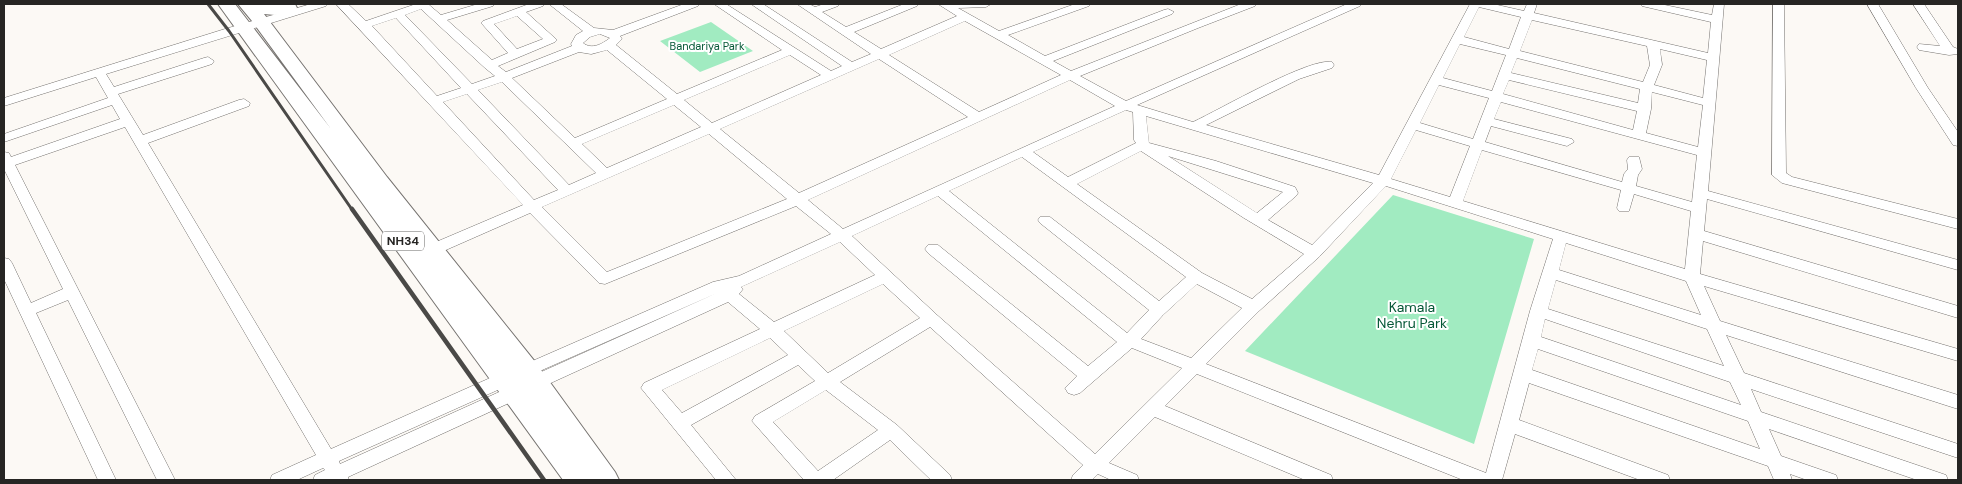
<svg xmlns="http://www.w3.org/2000/svg" width="1962" height="484" font-family="'DM Sans',sans-serif">
	<style>
		.green { fill: #a1ebc1 }
		.lines { fill: none; stroke-linecap: round; stroke-linejoin: round }
		.minor-casing { stroke: #767370; stroke-width: 1 }
		.highway-casing { stroke: #767370; stroke-width: 2 }
		.minor { fill: #fff; fill-rule: evenodd }
		.highway { fill: #fff; fill-rule: evenodd }
		.rail-far1 { stroke: #4a4947; stroke-width: 3 }
		.rail { stroke: #4a4947; stroke-width: 4.5 }
		.labels { text-anchor: middle; dominant-baseline: central; stroke-width: 4; stroke-linejoin: round; paint-order: stroke }
		.far-park-label { font-size: 11px; fill: #065837; stroke: #fff }
		.shield { fill: #fff; stroke: #676665; stroke-width: 1 }
		.shield-label { font-size: 12px; font-weight: bold; fill: #262523 }
		.park-label { font-size: 14px; fill: #065837; stroke: #fff }
	</style>
	<rect width="100%" height="100%" fill="#fcf9f5"/>
	<path class="green" d="M711,22L753,51L700,72L660,41Z
		M1393,195L1534,239L1474,444L1245,351Z"/>
	<g class="lines">
		<g class="minor-casing">
			<path id="minor" d="M311,4H328L326,6L106,74L114,87L204,58L208,57L214,61L212,64L118,94L143,135L239,100L244,99L250,103L249,106L148,143L331,449L499,374L505,373L511,374L514,379L511,384L339,461L340,464L508,388L514,386L520,388L523,393L520,398L348,477L349,480H313L315,475L325,470L323,468L297,480H270L272,475L316,455L125,127L15,165L175,480H157L68,300L36,313L116,480H98L4,279V258L9,259L12,263L31,303L63,289L4,169V152L9,153L11,157L120,119L112,105L4,142V134L108,98L96,77L4,106V98L225,29Z
				M336,4H348L366,21L416,4H428L441,15L478,4H494L493,6L447,20L492,60L508,53L483,25L481,23L483,21L529,4H544L543,6L526,12L557,40L555,42L498,66L506,72L572,46L571,44L576,35L583,31L549,4H561L594,28L613,30L684,4H699L698,6L620,36L622,39L616,45L677,94L782,50L714,4H726L831,71L842,66L751,4H763L852,62L871,54L797,4H809L815,7L824,4H839L838,6L822,12L846,27L904,4H918L917,6L854,32L881,49L957,16L938,4H991L986,7L958,8L999,31L1075,4H1090L1089,6L1008,35L1045,56L1164,10L1168,9L1174,12L1172,14L1053,61L1071,71L1241,4H1256L1255,6L1198,28L1080,76L1126,101L1347,4H1361L1360,6L1137,105L1193,122C1219,110 1310,57 1332,62L1334,65L1332,68L1299,79L1206,125L1379,175L1470,4H1493L1524,11L1527,4H1537L1534,13L1708,53L1711,22L1642,6L1640,4H1660L1712,15L1714,4H1724L1708,191L1958,260V270L1707,199L1704,231L1958,306V318L1703,241L1700,274L1958,349V361L1704,286L1720,321L1958,395V409L1726,335L1744,373L1958,444V458L1751,389L1761,412L1946,475L1948,480H1917L1769,429L1781,456L1836,475L1838,480H1807L1790,474L1792,480H1774L1768,466L1529,383L1519,420L1668,475L1670,480H1640L1515,434L1502,480H1463L1197,374L1165,406L1331,475L1333,480H1305L1155,417L1109,463L1137,475L1139,480H1111L1098,474L1092,480H1071L1073,475L1083,465L930,327L840,382L897,425L950,475L952,480H931L890,440L833,480H804L752,421L755,416L815,381L798,365L691,425L736,480H716L641,388L644,383L760,329L728,302L542,387L536,389L530,387L527,382L530,377L717,293L533,374L527,376L521,374L518,370L521,366L713,282L739,276L831,234L796,206L605,284L599,283L530,213L439,253H429L426,249L429,245L523,205ZM1479,7L1521,17L1509,49L1464,37ZM421,9L485,68L495,76L472,84L405,15ZM517,16L543,39L517,49L494,24ZM396,18L461,88L437,96L372,26ZM1532,20L1647,46L1650,65L1643,82L1520,51ZM965,21L1061,75L979,112L889,55ZM600,34L610,38C602,44 592,50 583,43L590,37ZM1460,44L1506,55L1492,91L1443,78ZM1660,49L1707,60L1703,98L1654,85L1662,65ZM607,50L667,99L575,138L512,78L579,52L591,54ZM790,55L821,75L712,123L684,100ZM1517,58L1640,89L1638,103L1511,73ZM879,59L968,117L799,193L720,129ZM1070,80L1115,106L843,229L808,200ZM1509,80L1637,111L1633,130L1503,94ZM502,82L596,173L569,185L478,90ZM1439,85L1489,98L1473,139L1420,123ZM1652,92L1703,105L1698,147L1646,133L1651,109ZM467,94L558,190L534,200L443,102ZM1501,102L1697,155L1692,202L1636,186L1638,175L1642,169L1639,157H1629L1627,160L1628,169L1624,174L1622,182L1485,142L1491,126L1567,146L1574,142L1572,139L1494,119ZM674,105L701,127L607,168L582,144ZM1126,110L1133,112L1134,140L1136,143L1068,177L1033,152ZM1146,116L1373,183L1312,245L1268,220L1296,196L1298,193L1295,187L1216,161L1149,143ZM1416,130L1470,146L1450,197L1391,179ZM709,134L787,199L607,272L542,207ZM1482,150L1621,190L1617,208L1619,211H1629L1634,194L1691,211L1685,269L1463,201ZM1141,151L1244,218L1304,254L1252,299L1202,273L1077,184ZM1168,156L1283,192L1257,213ZM1022,157L1186,277L1159,301L1050,217H1040L1038,220L1040,223L1149,310L1127,333L949,191ZM1386,186L1553,239L1530,311L1486,473L1206,364L1259,311L1319,257ZM938,196L1117,342L1088,366L938,245H928L925,249L928,253L1077,376L1065,388L1068,393L1074,395L1080,393L1132,348L1182,368L1095,454L937,315L852,236ZM840,242L875,275L774,322L739,294L743,289L741,287ZM1566,243L1686,281L1701,315L1559,270ZM1556,280L1707,329L1724,366L1548,309ZM883,284L920,318L828,373L784,331ZM1197,284L1242,308L1191,358L1141,339L1163,315ZM1545,319L1730,382L1741,405L1541,337ZM770,338L788,355L682,413L662,390ZM1538,349L1748,421L1760,449L1532,370ZM826,390L878,430L818,471L773,422Z
				M1773,4H1784L1786,173L1792,177L1958,219V229L1782,183L1772,175Z
				M1867,4H1878L1928,88L1958,132V146L1953,145L1916,88Z
				M1913,4H1924L1953,47L1958,49V54L1949,55L1919,50L1917,47L1919,44L1940,46Z"/>
		</g>
		<g class="highway-casing">
			<path id="highway" d="M218,4H235L331,129L252,21L238,4H295L297,8L295,12L275,15L264,14L387,177L536,363L615,472L619,480H563Z"/>
		</g>
		<use href="#minor" class="minor"/>
		<use href="#highway" class="highway"/>
		<path class="rail-far1" d="M208,4L229,31L353,211"/>
		<path class="rail" d="M352,209L544,480"/>
	</g>
	<g class="labels">
		<g class="far-park-label">
			<text x="707" y="46">Bandariya Park</text>
		</g>
		<rect class="shield" x="382" y="231.5" width="42" height="19" rx="4"/>
		<g class="shield-label">
			<text x="403" y="241">NH34</text>
		</g>
		<g class="park-label">
			<text x="1412" y="307">Kamala<tspan x="1412" dy="16">Nehru Park</tspan></text>
		</g>
	</g>
	<rect width="1962" height="484" fill="none" stroke="#262523" stroke-width="10"/>
</svg>
